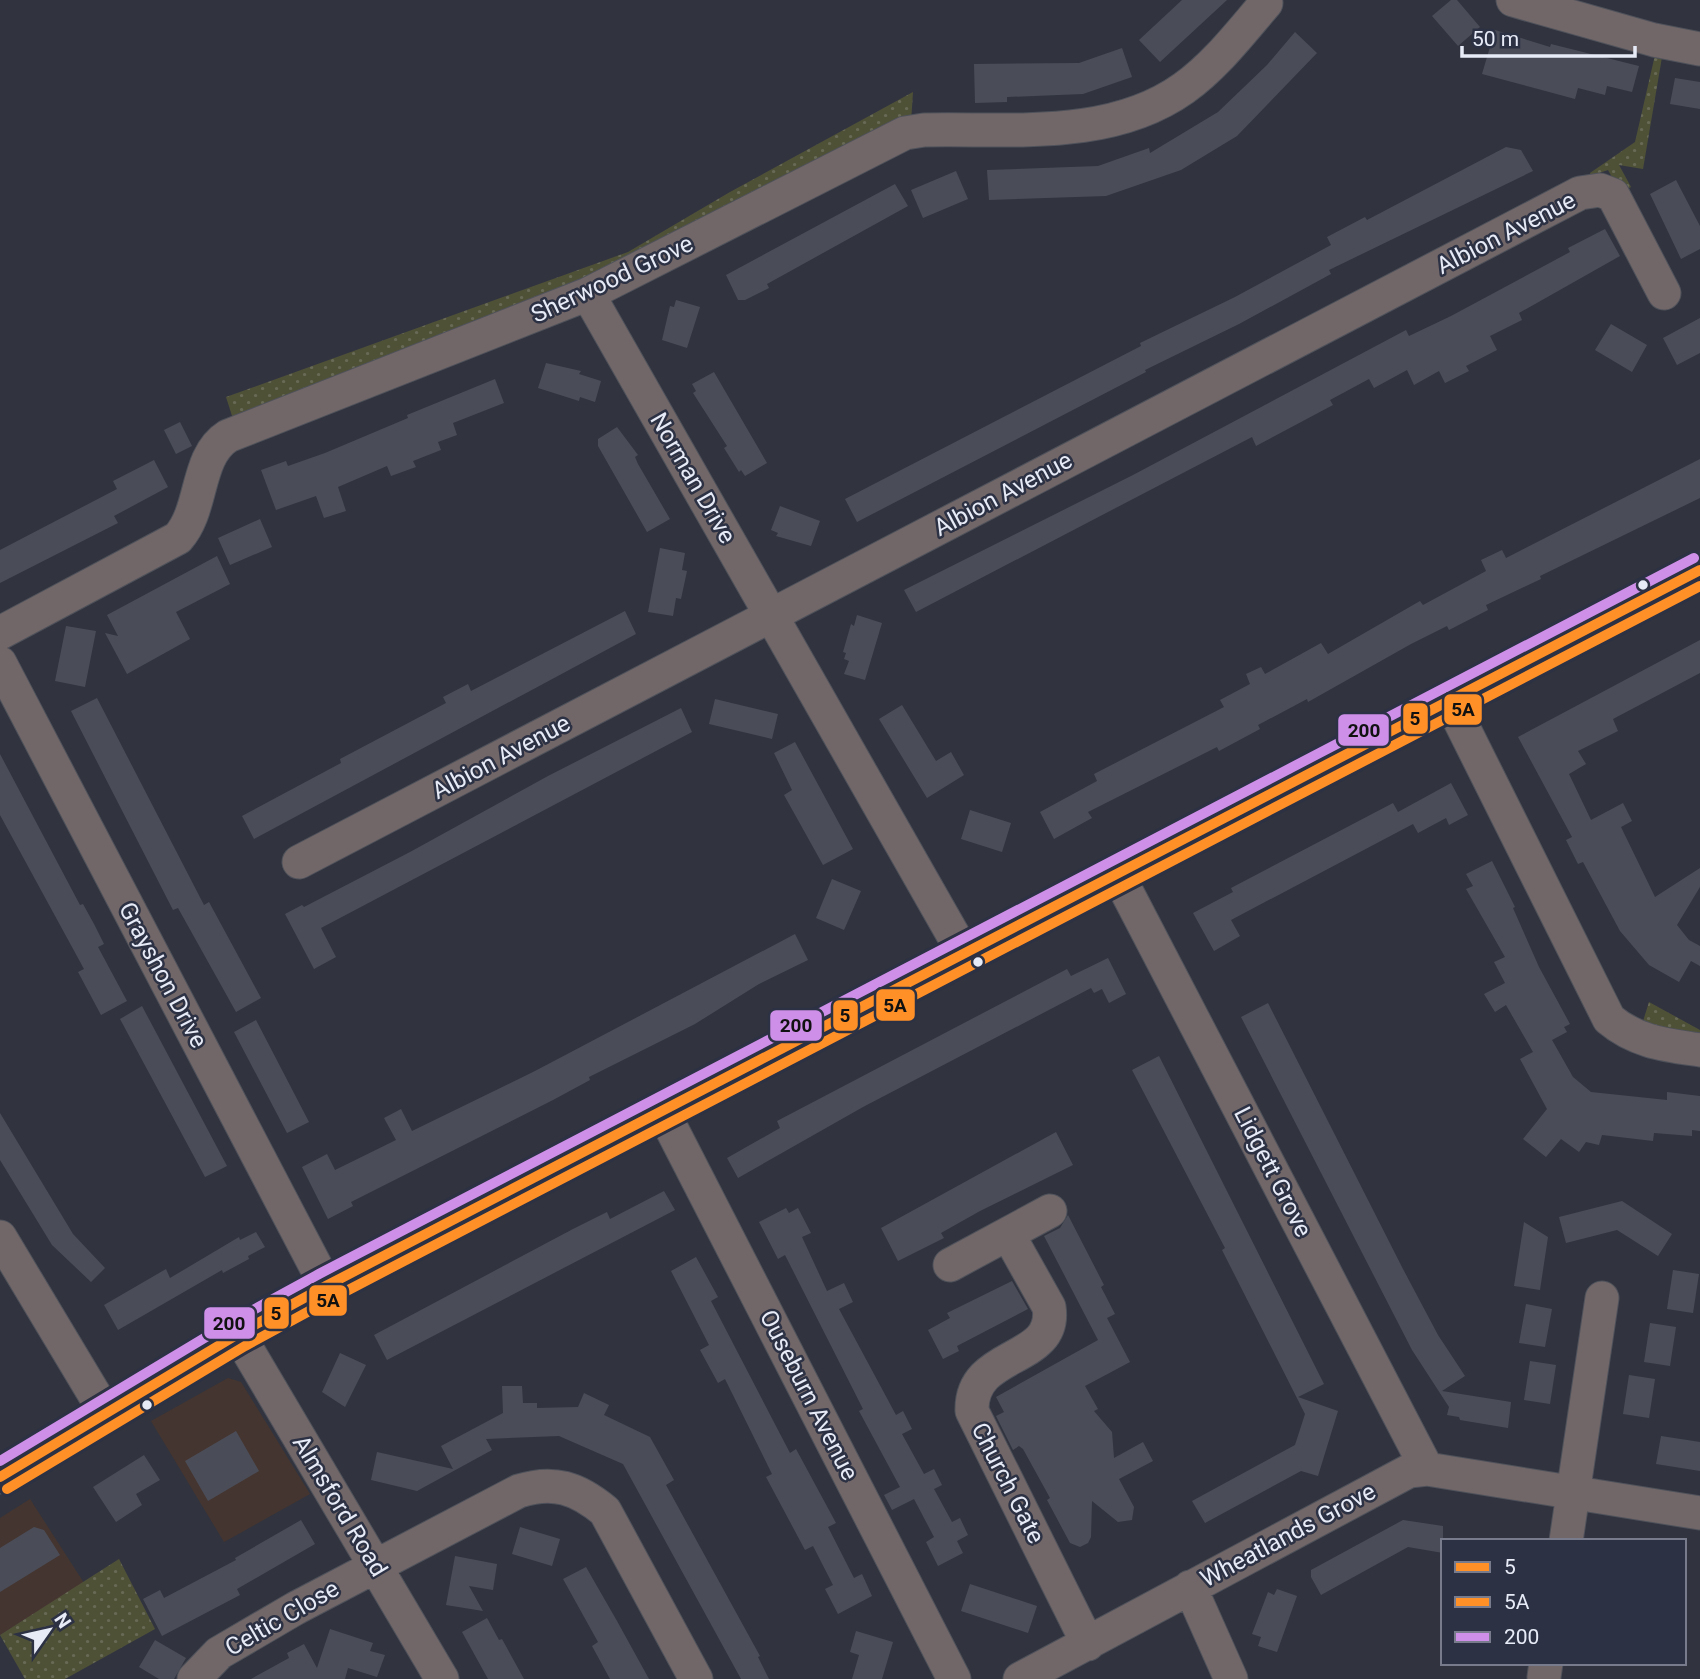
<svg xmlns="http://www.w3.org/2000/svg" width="1700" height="1679" font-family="Roboto,sans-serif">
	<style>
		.commercial { fill: #453530 }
		.grass { fill: url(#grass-dots) }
		.building { fill: #4a4d58 }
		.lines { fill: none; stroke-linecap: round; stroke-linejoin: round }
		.minor-casing { stroke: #4f525b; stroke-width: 35 }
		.minor { stroke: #726768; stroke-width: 33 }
		.bus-1-casing { stroke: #2c3143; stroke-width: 16 }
		.bus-2-casing { stroke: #2c3143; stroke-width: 16 }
		.bus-3-casing { stroke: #2c3143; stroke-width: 16 }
		.bus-1 { stroke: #ff9027; stroke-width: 10 }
		.bus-2 { stroke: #ff9027; stroke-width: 10 }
		.bus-3 { stroke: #ce8fe9; stroke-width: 10 }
		.bus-dot { fill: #e7ebf7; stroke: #2c3143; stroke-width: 2.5 }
		.labels { text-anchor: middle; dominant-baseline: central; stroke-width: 5; stroke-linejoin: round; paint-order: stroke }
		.street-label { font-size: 24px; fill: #e7ebf7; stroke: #2c3143 }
		.line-badge { stroke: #2c3143; stroke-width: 2.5 }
		.pale-badge-label { font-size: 19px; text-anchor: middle; font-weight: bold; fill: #111 }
	</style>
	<defs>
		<pattern id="grass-dots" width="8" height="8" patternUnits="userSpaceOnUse" patternTransform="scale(1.75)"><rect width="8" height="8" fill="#4f5137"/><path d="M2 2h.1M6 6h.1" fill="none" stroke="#686a55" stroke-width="1.8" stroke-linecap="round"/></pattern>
	</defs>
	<rect width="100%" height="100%" fill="#31343e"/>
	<path class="commercial" d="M228,1378L241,1382L310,1494L224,1542L151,1421Z
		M30,1499L84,1583L0,1635V1518Z"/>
	<path class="grass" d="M1655,55L1662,57L1643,169L1619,165L1631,187L1621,193L1608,170L1590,176V173L1635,142Z
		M913,92L911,122L641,260L234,422L226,397L628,252L730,192Z
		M1649,1002L1700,1030V1039L1640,1031Z
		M119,1559L155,1629L65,1679H25L0,1635Z"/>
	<path class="building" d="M1182,0H1227L1160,62L1139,40Z
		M1451,0H1457L1480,27L1458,46L1432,16Z
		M1495,30L1550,47L1551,44L1639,66L1632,92L1607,86L1605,95L1578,88L1575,99L1482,74Z
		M1295,32L1317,53L1237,136L1181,170L1106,196L989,200L987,170L1098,166L1149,148L1150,153L1218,112L1267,65Z
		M1122,48L1132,77L1083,94L1007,97V102L975,103L974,64L1079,63Z
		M1675,78L1700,82V109L1670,104Z
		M1506,147L1521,150L1533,171L1329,270L1331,274L1239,324L1145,370L1146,372L857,522L845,499L1141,346L1140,343L1235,297L1331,245L1327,237L1365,217L1367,220Z
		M956,171L968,199L923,218L911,190Z
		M1676,180L1700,226V249L1681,259L1650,194Z
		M895,184L908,206L767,284L769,288L745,300H738L726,275Z
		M1605,229L1620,256L1519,313L1522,320L1490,336L1497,350L1466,366L1469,371L1445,383L1439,371L1414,385L1407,370L1374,388L1369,379L1330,400L1333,405L1256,446L1252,437L916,612L904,590L1133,475L1406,330L1409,336L1451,316L1570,252L1568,248Z
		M676,300L700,307L687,348L662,340L670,306L674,307Z
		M1700,318V353L1677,365L1663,338Z
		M1611,324L1647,345L1632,372L1595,350Z
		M546,363L581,371L579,374L601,381L595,402L580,397L579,401L538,388Z
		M714,372L767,463L745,476L741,470L739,472L724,448L727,446L693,393L696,391L692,384Z
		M495,379L504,403L453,423L457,435L438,442L441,450L413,461L416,467L391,476L387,466L338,487L346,511L324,518L316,496L276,510L261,470L286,461L288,466L325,453L408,418L407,415Z
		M180,422L192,446L176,454L164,430Z
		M617,427L638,455L635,457L638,464L670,519L647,532L598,446V439Z
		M1700,459V498L1540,576L1541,579L1486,605L1488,610L1449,630L1447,626L1411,644L1308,702L1307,699L1258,725L1260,729L1219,751L1217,747L1088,812L1092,818L1054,839L1040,812L1097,781L1094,774L1224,707L1220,700L1250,684L1246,674L1261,667L1265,674L1321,643L1328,654L1420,601L1423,605L1486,571L1481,560L1502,550L1506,558Z
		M154,460L168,487L114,516L118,523L0,583V550L117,489L113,481Z
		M780,506L820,521L811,546L776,536L778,533L771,530Z
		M260,519L272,547L230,565L218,538Z
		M660,548L685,553L682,570L687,571L681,599L676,598L673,616L648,612Z
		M217,556L230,584L176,612L190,639L127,674L105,633L118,636L107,615Z
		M625,611L636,634L254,839L242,816L341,763L340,759L446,703L443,697L468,684L471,691Z
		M857,615L882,623L865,680L844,674L849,661L844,659L846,653L843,652L851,624L854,626Z
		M66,626L96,631L85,687L55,681Z
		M1700,640V673L1613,719L1618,731L1578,751L1586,764L1569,774L1591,820L1623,803L1632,821L1621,827L1655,897L1700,868V887L1677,925L1689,940L1700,946V966L1691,961L1679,982L1649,965L1620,931L1583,862L1578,864L1566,840L1572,837L1518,737Z
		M97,698L204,905L209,902L261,998L236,1012L178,908L173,910L71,711Z
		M715,699L778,714L772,739L709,724Z
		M902,705L936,761L951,752L964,775L927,798L879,719Z
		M681,708L692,732L321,928L336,957L314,969L285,914L302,905L304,907L410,852L548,776Z
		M795,742L853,849L823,865L784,795L792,790L774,753Z
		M0,754L80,905L83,904L94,924L104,944L98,947L127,1001L101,1015L78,972L84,969L0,815Z
		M1451,783L1468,815L1449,825L1446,818L1418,833L1413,824L1231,920L1240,936L1214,951L1193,913L1233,892L1231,888L1393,803L1398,812Z
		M970,810L1011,823L1002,852L961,839Z
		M1492,861L1515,907L1513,908L1539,967L1570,1024L1564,1027L1567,1032L1552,1040L1573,1077L1591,1092L1667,1100V1092L1700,1096V1131L1692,1130V1136L1654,1133L1653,1141L1602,1135L1599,1145L1586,1142L1579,1152L1561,1139L1546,1157L1523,1139L1547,1109L1520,1059L1533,1052L1506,1005L1495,1012L1484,994L1505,983L1494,962L1505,957L1466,889L1473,886L1466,874Z
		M832,879L861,891L844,930L816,918Z
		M795,934L808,960L759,984L695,1024L589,1077L590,1080L553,1100L351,1202L353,1206L328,1219L302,1167L327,1154L335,1170L396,1140L384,1118L401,1109L412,1131L535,1071Z
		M1108,958L1126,994L1109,1003L1102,989L1094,993L1091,988L863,1107L738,1178L727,1158L780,1128L777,1121L1067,969L1071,976Z
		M1268,1003L1403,1269L1438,1335L1465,1376L1442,1391L1511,1402L1508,1428L1460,1420L1459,1417L1447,1415L1449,1407L1412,1350L1241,1017Z
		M142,1006L227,1166L205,1177L120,1019Z
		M256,1020L309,1122L287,1133L234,1032Z
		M1159,1056L1324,1384L1298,1397L1338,1411L1318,1476L1301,1471L1205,1523L1192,1501L1295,1445L1305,1414L1222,1250L1225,1248L1132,1070Z
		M0,1113L73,1234L105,1268L91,1282L52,1245L0,1160Z
		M1056,1132L1073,1165L980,1211L941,1233L944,1238L898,1261L881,1228Z
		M664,1191L675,1210L387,1360L374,1335L573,1229L607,1212L610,1219Z
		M1622,1201L1672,1234L1658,1256L1617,1230L1566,1243L1559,1217Z
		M786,1208L789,1213L798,1208L811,1233L802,1237L827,1291L844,1283L853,1302L839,1309L896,1415L903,1411L912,1429L902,1434L924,1474L934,1469L942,1485L934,1489L952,1522L960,1518L968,1535L957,1541L963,1553L938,1566L926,1542L934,1537L914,1499L892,1510L884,1495L900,1487L859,1411L863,1409L785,1255L778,1259L759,1222Z
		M1068,1215L1104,1285L1101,1287L1115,1314L1107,1318L1130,1362L1085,1386L1098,1409L1094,1411L1112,1432L1114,1458L1143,1442L1153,1461L1119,1479L1134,1507L1132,1520L1118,1522L1092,1501L1091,1537L1088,1543L1080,1547L1070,1543L1047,1500L1050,1498L1023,1449L1019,1446L1013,1450L996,1416L1004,1412L996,1397L1098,1340L1044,1236L1060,1228Z
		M1524,1222L1548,1237L1540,1290L1514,1286Z
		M256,1232L265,1247L248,1256L249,1259L223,1273L222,1270L118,1330L104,1305L166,1269L170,1278L239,1237L240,1240Z
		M696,1257L718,1297L711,1301L790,1453L796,1449L836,1523L828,1527L854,1578L862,1574L872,1596L838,1614L825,1589L833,1585L813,1546L805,1550L766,1477L772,1474L725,1379L718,1383L700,1350L709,1345L671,1271Z
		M1673,1270L1699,1274L1693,1313L1667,1309Z
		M1012,1281L1028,1309L957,1346L959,1351L943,1359L928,1330L950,1318L947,1313Z
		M1526,1304L1552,1309L1545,1347L1519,1343Z
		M1650,1323L1676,1327L1670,1366L1644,1362Z
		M340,1353L366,1365L345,1407L322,1392Z
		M1530,1361L1556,1365L1550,1404L1524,1400Z
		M1629,1375L1655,1379L1649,1418L1623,1414Z
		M502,1386H522L523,1403H537V1408L578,1407L584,1393L609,1405L604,1415L650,1437L674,1480L666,1485L760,1656L758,1657L769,1679H741L623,1464L559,1436L486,1439L492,1450L417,1491L371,1480L377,1452L453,1469L441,1446L503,1413Z
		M236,1431L259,1471L208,1501L185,1461Z
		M1661,1436L1700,1442V1471L1656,1464Z
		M144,1455L160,1480L136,1494L142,1505L116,1522L93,1487Z
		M301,1520L315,1544L237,1589L240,1595L162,1636L143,1599L160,1590L164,1598L236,1560L235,1558Z
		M1403,1520L1443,1526V1553L1408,1547L1321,1595L1311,1577V1570Z
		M34,1527L44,1530L60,1555L0,1592V1548Z
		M520,1527L560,1539L552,1566L512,1554Z
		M455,1556L497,1564L493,1590L469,1586L483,1611L446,1605Z
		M586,1567L617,1621L649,1679H610L592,1646L598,1642L563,1579Z
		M970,1584L1037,1606L1028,1633L961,1611Z
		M1277,1589L1297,1596L1277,1652L1258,1646L1261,1637L1252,1634L1268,1592L1274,1595Z
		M487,1618L499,1640L502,1639L524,1679H488L462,1632Z
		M330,1629L373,1643L370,1651L385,1655L377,1677L348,1668L345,1679H251L289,1658L287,1653L304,1644L317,1668Z
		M856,1631L893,1642L882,1679H852L859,1655L850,1652Z
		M155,1640L186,1658L174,1679H159L139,1667Z"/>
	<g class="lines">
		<g class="minor-casing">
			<path id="minor" d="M1513,0L1654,40L1700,49
				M588,294L964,954
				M0,633L178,538C204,509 195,457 228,436L588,294L905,133L924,130C1010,128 1110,141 1184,88C1216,65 1241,32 1266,3
				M0,663L326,1286
				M1450,701L1609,1019C1636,1042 1666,1045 1700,1050
				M299,862L1580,193L1600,190L1613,195L1664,293
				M1118,875L1427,1469
				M663,1112L954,1679
				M1008,1234L1049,1307C1058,1364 970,1349 972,1411L1088,1644
				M0,1237L105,1412
				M950,1265L1050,1211
				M238,1334L442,1679
				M0,1477L238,1334L326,1286L1700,570
				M1566,1541L1602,1298
				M1190,1587L1231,1679
				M1544,1677L1546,1663
				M194,1679L219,1653L296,1608L519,1491C554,1480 577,1488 605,1511L696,1679
				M1020,1679L1409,1471L1427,1469L1700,1513"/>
		</g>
		<use href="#minor" class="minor"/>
		<g class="bus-1-casing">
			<path id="bus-1" d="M0,1477L238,1334L326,1286L1700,570"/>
		</g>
		<g class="bus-2-casing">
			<path id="bus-2" d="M7,1489L245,1346L333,1298L1700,586"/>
		</g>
		<g class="bus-3-casing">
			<path id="bus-3" d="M0,1461L231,1322L319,1274L1694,558"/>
		</g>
		<use href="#bus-1" class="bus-1"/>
		<use href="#bus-2" class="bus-2"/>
		<use href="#bus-3" class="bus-3"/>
	</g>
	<g class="bus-dot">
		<circle cx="1643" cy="585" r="6"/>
		<circle cx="978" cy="962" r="6"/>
		<circle cx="147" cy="1405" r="6"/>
	</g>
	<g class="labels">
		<g class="street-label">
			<text transform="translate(1506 233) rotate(-27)">Albion Avenue</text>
			<text transform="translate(612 279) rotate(-25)">Sherwood Grove</text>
			<text transform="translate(693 478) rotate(60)">Norman Drive</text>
			<text transform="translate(1003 494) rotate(-28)">Albion Avenue</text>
			<text transform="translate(501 757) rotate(-28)">Albion Avenue</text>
			<text transform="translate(163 975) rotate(62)">Grayshon Drive</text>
			<text transform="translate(1273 1172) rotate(63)">Lidgett Grove</text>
			<text transform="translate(809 1395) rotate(63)">Ouseburn Avenue</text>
			<text transform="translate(1008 1483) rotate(63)">Church Gate</text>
			<text transform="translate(340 1506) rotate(59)">Almsford Road</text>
			<text transform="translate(1288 1535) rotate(-28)">Wheatlands Grove</text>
			<text transform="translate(282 1618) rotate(-30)">Celtic Close</text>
		</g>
	</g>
	<g class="line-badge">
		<rect x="1443" y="693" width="40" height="33" rx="7" fill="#ff9027"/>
		<rect x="1402" y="702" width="27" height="33" rx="7" fill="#ff9027"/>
		<rect x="1337" y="713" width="53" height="34" rx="7" fill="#ce8fe9"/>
		<rect x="875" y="988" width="41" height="34" rx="7" fill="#ff9027"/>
		<rect x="832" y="999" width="27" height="33" rx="7" fill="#ff9027"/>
		<rect x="769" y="1009" width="54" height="33" rx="7" fill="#ce8fe9"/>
		<rect x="308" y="1284" width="40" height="33" rx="7" fill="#ff9027"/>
		<rect x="263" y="1296" width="27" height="34" rx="7" fill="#ff9027"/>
		<rect x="203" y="1306" width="53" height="34" rx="7" fill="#ce8fe9"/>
	</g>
	<g class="pale-badge-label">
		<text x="1463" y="716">5A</text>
		<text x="1415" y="725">5</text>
		<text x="1364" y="737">200</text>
		<text x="895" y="1012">5A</text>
		<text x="845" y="1022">5</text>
		<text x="796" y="1032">200</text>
		<text x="328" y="1307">5A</text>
		<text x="276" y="1320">5</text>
		<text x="229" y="1330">200</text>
	</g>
	<rect x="1441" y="1539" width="245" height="126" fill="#2c3143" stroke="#777b8b" stroke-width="2"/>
	<rect x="1455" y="1562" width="35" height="10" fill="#ff9027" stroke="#777b8b" stroke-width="2"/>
	<text x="1504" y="1574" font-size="21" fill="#e7ebf7">5</text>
	<rect x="1455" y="1597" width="35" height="10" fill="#ff9027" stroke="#777b8b" stroke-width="2"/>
	<text x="1504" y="1609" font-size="21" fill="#e7ebf7">5A</text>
	<rect x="1455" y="1632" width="35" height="10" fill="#ce8fe9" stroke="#777b8b" stroke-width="2"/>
	<text x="1504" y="1644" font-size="21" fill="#e7ebf7">200</text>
	<g transform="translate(49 1630) rotate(56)" stroke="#2c3143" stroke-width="5" paint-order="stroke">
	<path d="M0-5L12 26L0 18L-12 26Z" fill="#e7ebf7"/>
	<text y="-10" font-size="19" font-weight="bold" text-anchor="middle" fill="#e7ebf7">N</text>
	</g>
	<path d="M1462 46v10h173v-10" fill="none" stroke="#e7ebf7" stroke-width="3.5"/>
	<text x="1472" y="46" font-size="21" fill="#e7ebf7" stroke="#2c3143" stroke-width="5" paint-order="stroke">50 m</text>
</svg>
